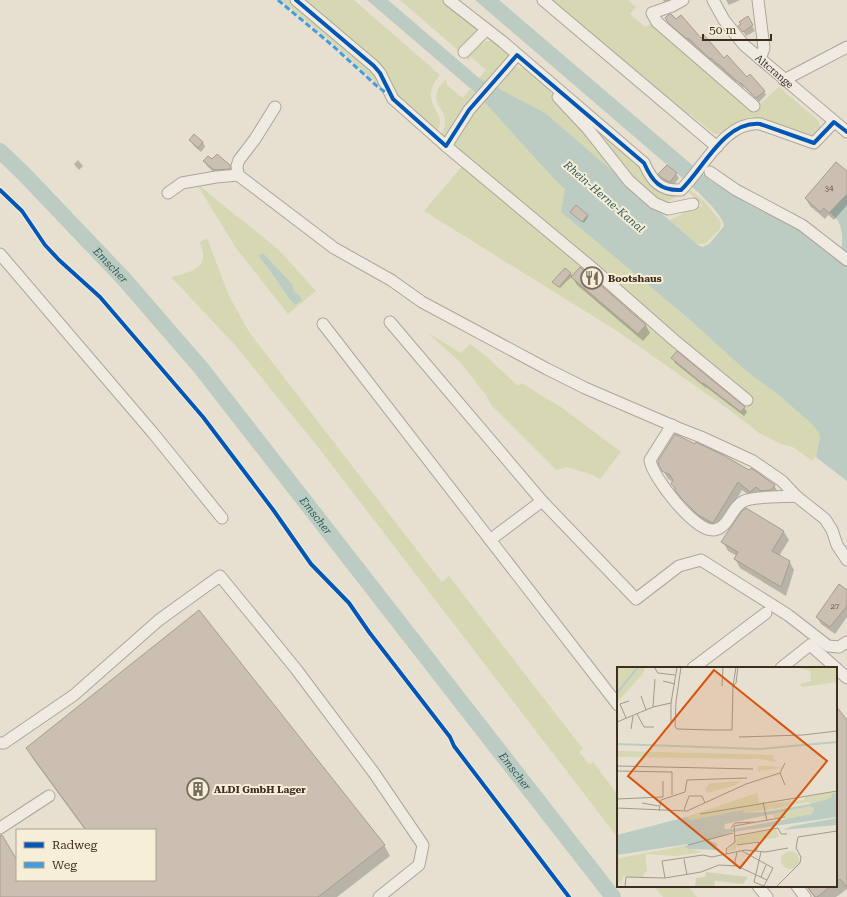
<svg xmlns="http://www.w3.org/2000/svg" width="847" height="897" font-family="'Roboto Serif',serif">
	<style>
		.green { fill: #d6d7b3; fill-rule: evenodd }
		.water { fill: #bcccc2 }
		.shadow { fill: #0003 }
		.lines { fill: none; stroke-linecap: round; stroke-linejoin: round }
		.river { stroke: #bcccc2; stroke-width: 16 }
		.building { fill: #cbbfb2; stroke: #a89c90 }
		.minor-casing { stroke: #ada599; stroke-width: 13 }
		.minor { stroke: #efebe3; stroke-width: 11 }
		.quiet { stroke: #3f9de0; stroke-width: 3; stroke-dasharray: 6 3; stroke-linecap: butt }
		.cycleway-casing { stroke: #f7eed8; stroke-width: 6 }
		.cycleway { stroke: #0057b8; stroke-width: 4 }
		.labels { text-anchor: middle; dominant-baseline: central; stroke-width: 4; stroke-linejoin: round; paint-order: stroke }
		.number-label { font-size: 8px; fill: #605244 }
		.street-label { font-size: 10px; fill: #3d2e20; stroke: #f7eed8 }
		.poi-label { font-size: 10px; font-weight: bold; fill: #3d2e20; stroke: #f7eed8; text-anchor: start }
		.water-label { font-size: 11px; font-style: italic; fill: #2f5d5a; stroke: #f7eed8 }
		.inset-river { fill: none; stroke: #bcccc2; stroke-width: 2 }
		.inset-road { fill: none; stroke: #a3998a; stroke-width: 1 }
		.view { fill: #d7550e; fill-opacity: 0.15; stroke: #d7550e; stroke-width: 2 }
		.inset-edge { fill: none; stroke: #3d2e20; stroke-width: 2 }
	</style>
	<rect width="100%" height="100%" fill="#e7e0d1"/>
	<path class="green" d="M281,0H292L374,70L384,90L335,45Z
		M300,0H354L440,75C414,105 453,112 435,134L407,109L388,83Z
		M400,0H446L476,26C478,38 468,44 460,52Z
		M548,0H628L636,7L630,14L645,27L652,23L754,109L779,87L818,120L821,129L813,136H809L753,118L740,121L723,133L715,134L709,130L690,114L688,116Z
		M488,41H497L509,54L508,57L488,83L479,78L486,70L471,57L469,60L465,57L479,44Z
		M516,67L527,69L542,80L552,94L585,130L632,188L494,87L510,68Z
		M446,79L447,85L463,98L470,89L478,95L554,179L565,189L568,218L690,320L746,371L776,393L811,423L819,433L820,437L816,456L812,461L793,447L781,444L759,433L731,411L617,331L424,211L464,164L454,146L462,128L444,138L440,137C455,112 432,109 437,92C438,87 443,83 446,79Z
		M555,91L680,195L663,204L630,180Z
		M199,185L213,197L278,249L316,291L288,314L236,248L198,186ZM264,254L293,285L294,287L293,290L300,302L296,305L291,301L267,268Z
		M689,189L704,201L721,222L720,229L705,244H697L669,220L679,216L686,209L703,206L687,191Z
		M207,238L229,296L249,332L433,571L442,582L449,576L583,749L579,752L589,764L593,762L618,795V838L318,447L234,344L171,277C182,274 202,271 203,258C204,253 201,247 200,242Z
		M428,333L461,353L470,344L487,357L518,386L521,383L561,407L621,452L600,479L593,475L567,467L556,470L491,405L486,395L460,362Z
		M654,886H688L697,897H663Z"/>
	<path class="water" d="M367,0H388L479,78L545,113L697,244L702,247L709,244L724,226C723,213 691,186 680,176L475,0H499L711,181L748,204L807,234L836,258C844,250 844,232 838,221C835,216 828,212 824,208L847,181V481L817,458L816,456L820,437L819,433L811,423L776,393L746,371L690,320L561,212L565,189L554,179L478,95Z
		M261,254H264L293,285L294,292L300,296L302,300L296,305L291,301L259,256V255Z"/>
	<path class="shadow" d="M663,0H680L666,6Z
		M726,0H740L729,5Z
		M748,18L755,31L746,36L740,26Z
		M676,21L701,39L747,79L764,91L766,95L759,102L744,87L743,88L737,81L736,82L668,23Z
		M191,141L203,142L205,147L201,152L194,146Z
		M78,160L83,166L79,170L74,164Z
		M212,160L229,166L232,171L217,175L207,166L204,161Z
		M847,172V205L834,220L828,215L825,219L810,206L806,199Z
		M659,174H676L679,178L673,186L666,183Z
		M573,214L587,215L588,217L584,223Z
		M566,269L571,274L573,277L581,269L646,326L650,333L643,341L577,285L572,276L560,288L555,284L554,282Z
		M673,358L744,407L747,412L744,416L706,387V388L675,363Z
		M663,470L774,485L779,494L755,500L742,490L718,530L697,516L676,492L672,484L673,482L668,479Z
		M784,532L789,540L779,556L789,561L794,570L786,596L740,568L735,559L737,556L728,551L723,542Z
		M847,591V617L835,634L821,624L817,617Z
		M836,708L847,722V889L836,897H814L806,886H836Z
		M27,748L384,845L390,856L337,897H0V837L17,862V880H155V830H85L33,759Z"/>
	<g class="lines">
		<path class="river" id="s1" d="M0,151L24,174L124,279L201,368L613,897"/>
	</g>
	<path class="building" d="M669,14H671L676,19L681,15L701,38L704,35L724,58L727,55L747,77L750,74L765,91L756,98L741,83L740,84L718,64H717L711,58L710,59L688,38L687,39L669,24L665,18Z
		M748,16L753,25L743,32L738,26L741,24L739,22Z
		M194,134L203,142L198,148L189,140Z
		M217,154L230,165V169L214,170L203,161L208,156L212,159Z
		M836,162L847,171V194L829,213L824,208L820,212L805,198Z
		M667,165L677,173L670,182L662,178L658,174Z
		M576,205L588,215L582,222L570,212Z
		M580,267L646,325L638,334L571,277Z
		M565,268L571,273L559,287L552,282Z
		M677,351L745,407L741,412L703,383V384L671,358Z
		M675,434L695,444L696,442L698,443L725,456L749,470L751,468L775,485L771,490L761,491L756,487L750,492L738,482L713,523L711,522L698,515L681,498L675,490V488L671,484L673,480L670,475L662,471L659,465L658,461Z
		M746,508L784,531L772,551L790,561L781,587L734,559L738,552L721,542L741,512Z
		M839,584L847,590V606L830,627L816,617Z
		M199,610L385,845L318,897H0V835H2L17,860V880H155V830H86L26,748Z
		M836,706L847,720V887L840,879L836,882Z
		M807,886H831L817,897H815Z"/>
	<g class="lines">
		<g class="minor-casing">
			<g id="minor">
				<path d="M296,0L374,66L380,73L393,99L446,146L591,267L674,340L747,400"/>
				<path d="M449,0L503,42L644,163C652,181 660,191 681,190C704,168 724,121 760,124L814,143L834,122"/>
				<path d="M543,0L717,147"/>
				<path d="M683,0L672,6L652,13L657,22L754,106"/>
				<path id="s2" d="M713,0L724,20L744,45L847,132"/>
				<path d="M758,0L764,48L760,59"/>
				<path d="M464,52L486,30"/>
				<path d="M784,80L847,47"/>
				<path d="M558,97L588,129L629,181L654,203L668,209L693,204"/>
				<path d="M446,146L469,110L517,55"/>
				<path d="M710,172L736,190L802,225L847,260"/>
				<path d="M238,175L237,166L239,160L255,139L275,107"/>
				<path d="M168,193L182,183L216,177L238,175L334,248L391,280L422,302L547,369L585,388L678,428L701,437L753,461L782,481L796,496L825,519L832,530L837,545L847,560"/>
				<path d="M0,254L153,433L222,518"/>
				<path d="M390,322L542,501L636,599L679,566L701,560L788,615L828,646L839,647L847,642"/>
				<path d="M323,324L618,705"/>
				<path d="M672,425L650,460C652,477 695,532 714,530C729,528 731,507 744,501C754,496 783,497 796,496"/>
				<path d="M490,540L542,501"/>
				<path d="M693,668L766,613"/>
				<path d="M781,668L810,645L836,668"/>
				<path d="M836,668L847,678"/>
				<path d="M0,743H4L74,695L159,620L220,576L296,669L374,773L423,845L419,865L379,897"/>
				<path d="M0,828L49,796"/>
				<path d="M758,886L767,897"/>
				<path d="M797,886L805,897"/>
			</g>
		</g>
		<use href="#minor" class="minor"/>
		<path class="quiet" d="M278,0L333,46L378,87L388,94"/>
		<g class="cycleway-casing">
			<path id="cycleway" d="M296,0L374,66L380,73L393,99L446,146L469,110L517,55L644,163C652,181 660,191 681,190C704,168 724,121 760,124L814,143L834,122L847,132
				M0,190L22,211L45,245L59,260L100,297L203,417L274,511L311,564L349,603L369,632L450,737L454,746L569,897"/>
		</g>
		<use href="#cycleway" class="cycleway"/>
	</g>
	<defs>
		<g id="restaurant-ring" transform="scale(1.15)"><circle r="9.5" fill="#f7eed8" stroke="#786c5e" stroke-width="1.5"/><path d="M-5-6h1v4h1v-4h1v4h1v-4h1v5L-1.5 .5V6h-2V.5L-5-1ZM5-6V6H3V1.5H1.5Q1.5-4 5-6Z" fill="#786c5e"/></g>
		<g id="building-ring" transform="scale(1.15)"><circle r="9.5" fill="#f7eed8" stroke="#786c5e" stroke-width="1.5"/><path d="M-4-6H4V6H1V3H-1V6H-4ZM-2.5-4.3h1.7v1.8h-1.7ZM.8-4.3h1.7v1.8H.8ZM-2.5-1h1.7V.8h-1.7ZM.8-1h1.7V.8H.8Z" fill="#786c5e"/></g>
	</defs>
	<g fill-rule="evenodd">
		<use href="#restaurant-ring" x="592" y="278"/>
		<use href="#building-ring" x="198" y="789"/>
	</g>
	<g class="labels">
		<g class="number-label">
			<text x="829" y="188">34</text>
			<text x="835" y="606">27</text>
		</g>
		<g class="street-label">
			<text stroke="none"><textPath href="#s2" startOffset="95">Altcrange</textPath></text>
		</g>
		<g class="poi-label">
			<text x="608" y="278">Bootshaus</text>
			<text x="214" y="789">ALDI GmbH Lager</text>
		</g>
		<g class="water-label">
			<text transform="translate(604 197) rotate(41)">Rhein-Herne-Kanal</text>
			<text stroke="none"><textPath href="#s1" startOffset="159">Emscher</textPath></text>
			<text stroke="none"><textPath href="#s1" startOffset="483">Emscher</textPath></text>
			<text stroke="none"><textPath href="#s1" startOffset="807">Emscher</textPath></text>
		</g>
	</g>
	<g transform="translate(617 667)">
		<rect width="220" height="220" fill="#e7e0d1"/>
		<path d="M0,0H29L25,8L0,35ZM179,0H220V15L185,20L183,17L194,14L193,4ZM0,84L157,88L156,92L159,95L143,92L0,90ZM141,99H154L166,101L141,104ZM124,114L119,118L90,126L88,121L94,116ZM220,125L214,131L193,137L191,135L156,142L149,137L187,133L188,130ZM140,126L142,136H148L154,142L128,146L126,143L74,153L69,150ZM193,139L197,143L195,147L168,153L167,150L157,151L156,147ZM159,162L162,170L119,178V183L110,184L121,170ZM71,178L69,181L86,185L58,189L28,187L30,205L27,206L26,211L6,209L4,216H0V188L3,191ZM164 193a9 9 0 1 1 18 0a9 9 0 1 1-18 0Z" fill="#d6d7b3"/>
		<path d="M89,205L131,210L126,217L98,214L97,220H78L79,211L88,210Z" fill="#d1d1b3"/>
		<path d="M216,126H220V150L115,165L92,173L100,177L99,183L71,182L68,180L71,177L0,188V168L69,150L74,153L126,143L128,146L149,145L193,137L214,131ZM193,139L197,142L195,147L118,162H107L108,157ZM220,151V158L165,163L176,159Z" fill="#bcccc2" fill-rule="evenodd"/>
		<path class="inset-river" d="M0,26L21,0M0,77L143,82L220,75"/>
		<path class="inset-road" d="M37,0L41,6L58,8M64,0L59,35L58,59L60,62L95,63H115L116,19L119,16L121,0M46,14L58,17M105,19L106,0M116,19L119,0M24,29L29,43M54,36V55M36,40L38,12M20,47L27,60H37M9,51L3,37L12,34M0,55L36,40L54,36L60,0M14,62L16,49M122,70L186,68L220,64M0,99L136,102M0,104L55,105V128M163,106L168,118M0,132L46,130V114M146,135L150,154M25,136L42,139M0,141L70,144L129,117L163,106L168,96M67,143L72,129H85L88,136M42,144L44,133L68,125L70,113L130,111M83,147L220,124M114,161L118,156L137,155M118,169L161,161L164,167H170M71,178L116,166M120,178L142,175L139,184M125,184L156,201L147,219M110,187L109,182L118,175L117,159L168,150M67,192L70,208M117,199L120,185M144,210L149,198M150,213L120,199L102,198L84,205L48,211L45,194L86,188L95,190L128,183L148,185L171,181M137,215L144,185M137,215L149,220M8,220L9,210L48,211M159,220L183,196L184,190L179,181L181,170L220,164"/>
		<path class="view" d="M97,3L210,94L123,201L11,109Z"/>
		<rect width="220" height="220" class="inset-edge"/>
	</g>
	<rect x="16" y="829" width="140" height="52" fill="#f7eed8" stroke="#ada18e"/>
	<rect x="24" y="842" width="20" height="6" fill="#0057b8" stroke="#ada18e"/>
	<text x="52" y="849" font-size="12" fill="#3d2e20">Radweg</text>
	<rect x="24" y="862" width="20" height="6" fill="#3f9de0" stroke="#ada18e"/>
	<text x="52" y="869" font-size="12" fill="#3d2e20">Weg</text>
	<path d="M703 34v6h68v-6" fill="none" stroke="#3d2e20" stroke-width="2"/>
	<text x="709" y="34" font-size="12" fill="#3d2e20" stroke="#f7eed8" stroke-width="3" paint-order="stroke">50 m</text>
</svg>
